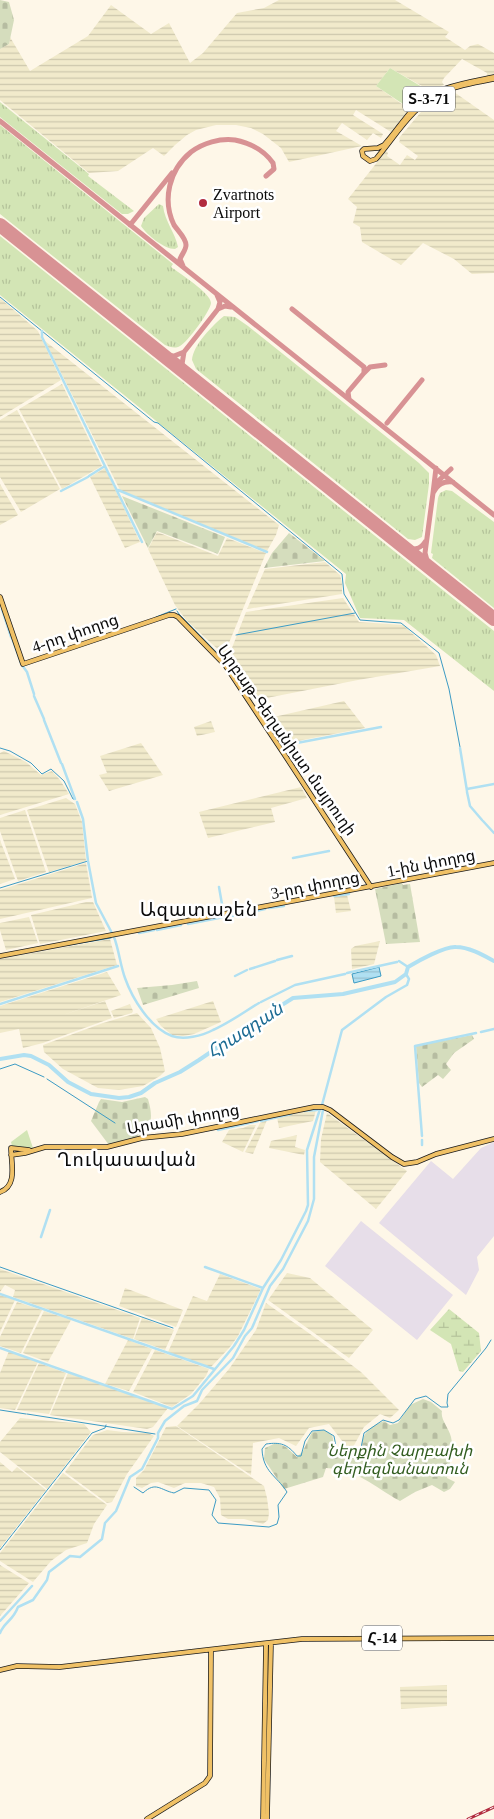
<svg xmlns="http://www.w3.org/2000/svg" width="494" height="1819" font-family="'Times New Roman','Noto Sans Armenian',serif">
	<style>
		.industrial { fill: #e7dee9 }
		.farmland { fill: url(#farmland-rules) }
		.grass { fill: url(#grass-tufts) }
		.wetland { fill: url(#wetland-marsh) }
		.cemetery { fill: url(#cemetery-stones) }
		.park { fill: #d3e5b5 }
		.water { fill: url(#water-rules); stroke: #3c9bc4 }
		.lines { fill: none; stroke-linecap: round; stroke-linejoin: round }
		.stream { stroke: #3c9bc4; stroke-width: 1 }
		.canal { stroke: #b0e0f2; stroke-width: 2.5 }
		.river { stroke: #b0e0f2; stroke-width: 4 }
		.taxiway { stroke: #d89294; stroke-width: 5 }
		.runway { stroke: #d89294; stroke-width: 14 }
		.major-casing { stroke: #1b1b1b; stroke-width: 5.5 }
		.major { stroke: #f0c166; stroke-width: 4 }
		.rail-casing { stroke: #b12c3f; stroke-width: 3 }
		.rail { stroke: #fff; stroke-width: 1; stroke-dasharray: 4; stroke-linecap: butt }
		.poi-dot { fill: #b12c3f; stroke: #fff; stroke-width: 2 }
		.labels { text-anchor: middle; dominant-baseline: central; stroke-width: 5; stroke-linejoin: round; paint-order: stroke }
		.shield { fill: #fff; stroke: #545454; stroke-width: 1 }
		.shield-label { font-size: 15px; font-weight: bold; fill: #0a0a0a }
		.poi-label { font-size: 16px; fill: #0a0a0a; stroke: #fff; text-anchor: start }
		.street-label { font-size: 16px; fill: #0a0a0a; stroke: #fff }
		.park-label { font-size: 16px; font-style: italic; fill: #325d20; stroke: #fff }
		.water-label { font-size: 18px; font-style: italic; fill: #1c6b93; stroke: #fff }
		.quarter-label { font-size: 19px; letter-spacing: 1px; fill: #0a0a0a; stroke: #fff }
	</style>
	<defs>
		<pattern id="farmland-rules" width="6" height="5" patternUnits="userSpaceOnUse" patternTransform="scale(1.25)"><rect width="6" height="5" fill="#f1eacb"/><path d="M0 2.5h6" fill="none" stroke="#cdc7ad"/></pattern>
		<pattern id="grass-tufts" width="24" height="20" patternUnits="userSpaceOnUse" patternTransform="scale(1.25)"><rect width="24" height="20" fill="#d3e5b5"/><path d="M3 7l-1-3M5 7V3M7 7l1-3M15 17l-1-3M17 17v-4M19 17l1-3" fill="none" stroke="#b4c39a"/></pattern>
		<pattern id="wetland-marsh" width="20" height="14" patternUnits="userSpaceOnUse" patternTransform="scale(1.25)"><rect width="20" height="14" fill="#d3e5b5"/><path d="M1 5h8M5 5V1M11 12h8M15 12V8" fill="none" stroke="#b4c39a"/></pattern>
		<pattern id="cemetery-stones" width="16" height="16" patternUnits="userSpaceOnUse" patternTransform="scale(1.25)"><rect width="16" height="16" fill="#d5ddbd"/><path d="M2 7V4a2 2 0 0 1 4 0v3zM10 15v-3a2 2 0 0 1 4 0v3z" fill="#b6bca1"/></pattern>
		<pattern id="water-rules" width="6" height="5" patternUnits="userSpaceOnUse" patternTransform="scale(1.25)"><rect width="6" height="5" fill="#b0e0f2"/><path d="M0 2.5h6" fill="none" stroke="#96bfce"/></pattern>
	</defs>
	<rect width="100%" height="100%" fill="#fef7e8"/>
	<path class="industrial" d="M494,1142V1236L477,1257L479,1270L466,1295L379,1223L431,1161L453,1179L481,1148Z
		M361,1221L453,1295L417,1340L325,1266Z"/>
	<path class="farmland" d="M279,0H395L449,32L445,37L465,50L470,46L478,44L494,53V74L487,76V73L462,59L444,78L442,82L444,85L429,90L390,68L376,86L409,109L391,132L356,110L353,115L383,134L381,138L373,133L367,140L342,123L336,131L362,146L289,162L281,148L263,134L251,128L236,125H216L196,130L187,135L175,145L164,156L153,148L118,171L89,173L0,100V49L9,44L10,37L30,71L88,36L111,5L151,34L169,23L190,63L203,53L237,13L264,8Z
		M454,92L494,120V273L472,274L454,259L423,243L401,265L362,242L360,227L353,223L357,207L348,199L386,151L388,153L387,156L400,165L407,155L415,160L418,156L399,142L400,140L399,138L426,106L443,96Z
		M0,298L38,331L61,380L0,417Z
		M45,341L279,525L276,535L267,551L120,490Z
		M62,384L102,466L62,489L19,409Z
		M17,410L60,489L21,512L0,477V420Z
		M105,468L140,542L125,548L90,477Z
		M0,484L18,515L0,525Z
		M157,532L218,556L227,538L266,553L224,655L186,620L175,605L148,549Z
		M325,562L340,575L342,583V594L247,609L265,569Z
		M343,598L359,622L403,625L436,655L440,666L358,680L252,701L228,658L246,612Z
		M344,701L365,728L282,744L265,719Z
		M211,721L215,732L197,736L194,727Z
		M141,743L163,775L109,791L99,775L107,773L100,756Z
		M4,751L26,762L41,775L52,771L60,780L69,794L0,815V753Z
		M301,787L307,798L271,808L275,822L208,838L199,812Z
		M66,798L75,804L82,822L86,861L49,872L27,810Z
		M25,810L46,872L18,881L0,831V818Z
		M0,840L15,879L0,884Z
		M86,863L92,898L0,919V890Z
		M347,895L351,911L336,913L334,897Z
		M86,902H93L106,931L40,944L31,915Z
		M29,917L38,943L6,950L0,930V923Z
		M110,939L117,965L0,1002V959Z
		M380,941L374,964L352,969L351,949L355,946Z
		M107,972L121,995L63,1015L105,1001L112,1018L43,1043L23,1048L19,1029L0,1033V1006Z
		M213,1001L221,1022L194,1034L183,1036L172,1035L161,1026L156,1019Z
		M130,1004L133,1011L132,1013L114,1018L111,1011Z
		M137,1013L151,1028L160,1048L165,1071L160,1076L143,1086L119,1090L98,1088L63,1069L44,1052L43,1045L103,1023Z
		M311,1110H316L313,1121L279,1128L277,1117Z
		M327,1113L407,1171L376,1209L320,1162L321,1139Z
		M267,1120L253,1154L245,1152L260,1123Z
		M250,1125H256L243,1152L222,1142L229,1130L243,1128Z
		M297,1135L295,1147L305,1150L304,1155L269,1148L271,1141Z
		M0,1269L140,1318L133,1339L13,1297L15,1290L5,1285L0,1292Z
		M287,1273L310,1278L373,1330L349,1358L268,1300Z
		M220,1274L261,1289L238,1336L230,1347L211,1367L168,1352L193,1296L207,1301Z
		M125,1288L183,1310L176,1327L119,1306Z
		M0,1295L15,1300L0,1332Z
		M17,1302L42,1310L21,1353L0,1346V1337Z
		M266,1303L313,1336L361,1372L399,1410L390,1418L380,1414L364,1427L352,1449L346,1446L329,1424L309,1428L296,1446L279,1438L253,1443L251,1475L177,1426L199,1404L229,1369L256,1330Z
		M44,1311L71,1320L48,1362L23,1353Z
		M142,1318L174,1330L165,1350L134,1339Z
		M128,1340L152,1349L129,1391L105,1384Z
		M155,1350L209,1369L206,1376L191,1394L172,1407L133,1392Z
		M9,1351L38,1362L15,1410L0,1408V1373Z
		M39,1363L66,1373L49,1414L17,1410Z
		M68,1373L168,1408L153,1427L147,1429L50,1415Z
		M20,1418L84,1424L91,1432L47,1489L0,1452V1442Z
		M176,1426L264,1486L267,1498L269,1513L268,1520L263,1524L244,1519H228L221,1515L220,1498L214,1487L201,1483H185L174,1488L158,1482L151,1483L142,1488L136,1486V1478L144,1470L166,1427Z
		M107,1430L123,1432L148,1433L154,1436L127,1474L112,1502L107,1503L65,1472L93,1435Z
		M0,1462L12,1472L17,1467L46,1490L0,1548Z
		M63,1473L107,1505L94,1524L87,1543L66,1550L51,1561L33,1582L0,1561V1553Z
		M0,1565L29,1583L0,1616Z
		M447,1685V1706L401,1709L400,1687Z"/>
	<path class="grass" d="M0,102L89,174L88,176L134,211L128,214H122L0,117Z
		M0,125L173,264L171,267C179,273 211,293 211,303C211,310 187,343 180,346C175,349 170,347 165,345L0,214Z
		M159,204L163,206C165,222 175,232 178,247L175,249C164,249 147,235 141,226L144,218Z
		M0,236L494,631V691L404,620L360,618L345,583L346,574L0,295Z
		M224,316L235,317L248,326L419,463L429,473V484L422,537L415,540L408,539L196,369L192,360C193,345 213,325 224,316Z
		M446,490L452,491L494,522V608L432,558L433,554L431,553L438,498L440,493Z"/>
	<path class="wetland" d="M449,1309L479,1333L481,1351L463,1372L459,1371L451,1344L430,1330Z"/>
	<path class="cemetery" d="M0,0L9,2L14,20L9,44L0,49Z
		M122,496L225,537L218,554L157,531L148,548Z
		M289,533L325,561L264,568L272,553Z
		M402,883L403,885L410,884L420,942L386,944L375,889Z
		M197,981L199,988L143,1005L137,988L172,985Z
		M472,1035L474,1039L454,1053L446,1064L451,1070L443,1079L438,1075L422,1087L419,1083L416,1046Z
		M145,1097L148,1099C159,1136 138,1136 109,1145L91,1121L99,1102L101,1099L122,1102Z
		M423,1399L431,1402L442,1411C440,1419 449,1428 451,1437C454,1449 449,1465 447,1478L455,1482L450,1489L444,1492L432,1485L415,1492L400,1501C372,1486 360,1470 326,1468L323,1477L284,1489L264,1459L265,1448L276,1443L286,1447L297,1457L303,1451L312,1432L324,1430L332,1435L336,1455L360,1456C362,1436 364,1429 384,1421L390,1425L398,1423L410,1405Z"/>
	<path class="park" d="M390,68L429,91L409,108L376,86Z
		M27,1130L33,1148L28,1149L12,1146L11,1142Z"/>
	<path class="water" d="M379,967L381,976L354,983L352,974Z"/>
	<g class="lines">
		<path class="stream" d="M0,297L154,422L158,423L342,574L344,594L360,620L401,623L439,653L449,689L460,747
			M177,611L179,614L223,659
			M156,617L176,609
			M236,635L355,613
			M0,748L10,751L31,763L42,774L51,769L64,781L73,799H75
			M0,888L88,861
			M69,945L111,938
			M0,1069L15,1064L44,1077
			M47,1079L115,1123
			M0,1267L173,1328
			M0,1410L26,1414
			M27,1414L155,1434
			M134,1487L143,1493C156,1481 160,1490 174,1493L184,1488L209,1490L216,1500L212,1515L218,1523L269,1527L277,1524L279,1517L278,1505L287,1492C276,1475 263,1472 262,1449L266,1444C281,1442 287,1444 297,1456H301L305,1441L312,1431L324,1430L334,1436L337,1452L356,1458L360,1453L364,1433L383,1420L393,1423L399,1420L415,1399L426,1396L441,1407H448L447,1403L448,1394L486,1348L491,1340
			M0,1550L92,1433L105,1428L106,1425"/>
		<path class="canal" d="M42,331V337L142,542
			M89,476L105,466
			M118,490L267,552
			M61,491L88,477
			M2,609L11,637
			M12,638L21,663
			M22,665L27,672L34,694
			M34,696L44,719
			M44,720L61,763
			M281,746L381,727
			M460,748L467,791
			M62,764L75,799
			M467,789L494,784
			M467,792L470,806L482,820
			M77,802L83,819L88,861L96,903L113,935
			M483,821L494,833
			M293,858L329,851
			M219,887L223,910
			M334,896L349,894
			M269,908L284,906
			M228,917L265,909
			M188,924L224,917
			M157,930L181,925
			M139,933L154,930
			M114,937C119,950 120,964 125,978C132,998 150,1028 172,1036C184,1040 202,1036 213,1030C229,1023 244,1012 259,1003
			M277,960L292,956
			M399,961L408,967
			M250,969L275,961
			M347,973L397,962
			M235,976L247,970
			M261,1002L295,985L345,974
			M0,1004L118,966
			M481,1032L494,1029
			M322,1105L342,1030L386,997L407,985L409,979L406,974
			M303,1111L317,1110
			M261,1121L291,1114
			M218,1130L258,1121
			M422,1136L415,1046L476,1033
			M422,1140V1145
			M41,1237L50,1210
			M205,1267L263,1288
			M0,1294L214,1369
			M0,1348L172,1409L193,1396L234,1346L244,1330L263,1288L281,1260L306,1211L308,1205L307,1150L320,1109
			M0,1621L32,1586
			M0,1633C4,1622 13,1621 18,1607L33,1600L47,1580L49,1572L70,1556L80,1557L102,1539L105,1523L116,1511L130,1477L142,1469L158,1438V1433L165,1421L184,1406L197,1401L202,1390L233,1358L245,1336L252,1328L270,1286L283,1269L308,1221L314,1199V1157L323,1110"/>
		<path class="river" d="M0,1059L24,1055L31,1056L49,1065L68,1082L91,1094L119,1098L129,1097L141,1093L155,1083L180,1072L199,1060L258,1020L293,998L343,994L395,982L406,974L408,967C418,961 445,946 456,947C469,947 483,955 494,961"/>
		<path class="taxiway" d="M0,121L494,515
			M130,225L172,173
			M183,266L180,259C182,254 186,250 186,245C186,238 178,231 174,225C162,200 169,170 191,152C203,143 220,138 235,140C250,143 264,150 273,163L274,169L266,176
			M217,295L220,302L218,309L225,306L231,307
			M292,309L364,367V373L348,392L349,399
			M184,352L182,364L189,376
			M163,355L174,356L184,352L218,309
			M364,373L370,367L385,365
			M387,423L422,380
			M436,468L433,493C438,484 443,481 453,482
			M436,483L451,469
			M405,548C413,550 420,550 425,542
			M429,568L425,553L433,493"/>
		<path class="runway" d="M0,225L494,619"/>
		<g class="major-casing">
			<path id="major" d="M494,77C466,83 436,86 414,108C403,120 395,133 384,145L378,148L364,149L362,151L363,156L370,161L376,159C397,134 414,103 445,91C460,85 478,82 494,79
				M0,597L23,664L169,615H174L178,617L225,665L288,760L371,887
				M0,956L494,863
				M11,1155L25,1153L45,1147H107L142,1138L182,1134L314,1107H323L330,1110L392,1157L404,1164L417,1162L436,1154L494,1139
				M0,1192C18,1186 11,1163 11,1148L29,1150
				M0,1670L17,1666L60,1667L302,1639L494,1638
				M147,1819L205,1783L210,1776L211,1650
				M263,1819L266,1644
				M267,1819L271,1643"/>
		</g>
		<use href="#major" class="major"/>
		<g class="rail-casing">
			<path id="rail" d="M468,1819L494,1807"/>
		</g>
		<use href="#rail" class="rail"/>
	</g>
	<circle class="poi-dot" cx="203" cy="203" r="5"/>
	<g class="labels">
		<g class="shield">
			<rect x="403" y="86.5" width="52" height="25" rx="4"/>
			<rect x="362" y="1625.5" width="40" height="25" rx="4"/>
		</g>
		<g class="shield-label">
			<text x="429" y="99">Տ-3-71</text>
			<text x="382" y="1638">Հ-14</text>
		</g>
		<g class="poi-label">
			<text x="213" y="194">Zvartnots<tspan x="213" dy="18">Airport</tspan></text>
		</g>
		<g class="street-label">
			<text transform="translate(75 633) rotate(-19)">4-րդ փողոց</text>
			<text transform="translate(287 740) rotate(55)">Արբաթ-Գեղանիստ մայրուղի</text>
			<text transform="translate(431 863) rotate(-11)">1-ին փողոց</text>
			<text transform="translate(315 885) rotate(-11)">3-րդ փողոց</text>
			<text transform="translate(183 1119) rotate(-10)">Արամի փողոց</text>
		</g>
		<g class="park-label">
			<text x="400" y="1450">Ներքին Չարբախի<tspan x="400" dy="18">գերեզմանատուն</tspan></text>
		</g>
		<g class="water-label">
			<text transform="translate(245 1030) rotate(-33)">Հրազդան</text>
		</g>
		<g class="quarter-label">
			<text x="199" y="909">Ազատաշեն</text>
			<text x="127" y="1159">Ղուկասավան</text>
		</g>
	</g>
</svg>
